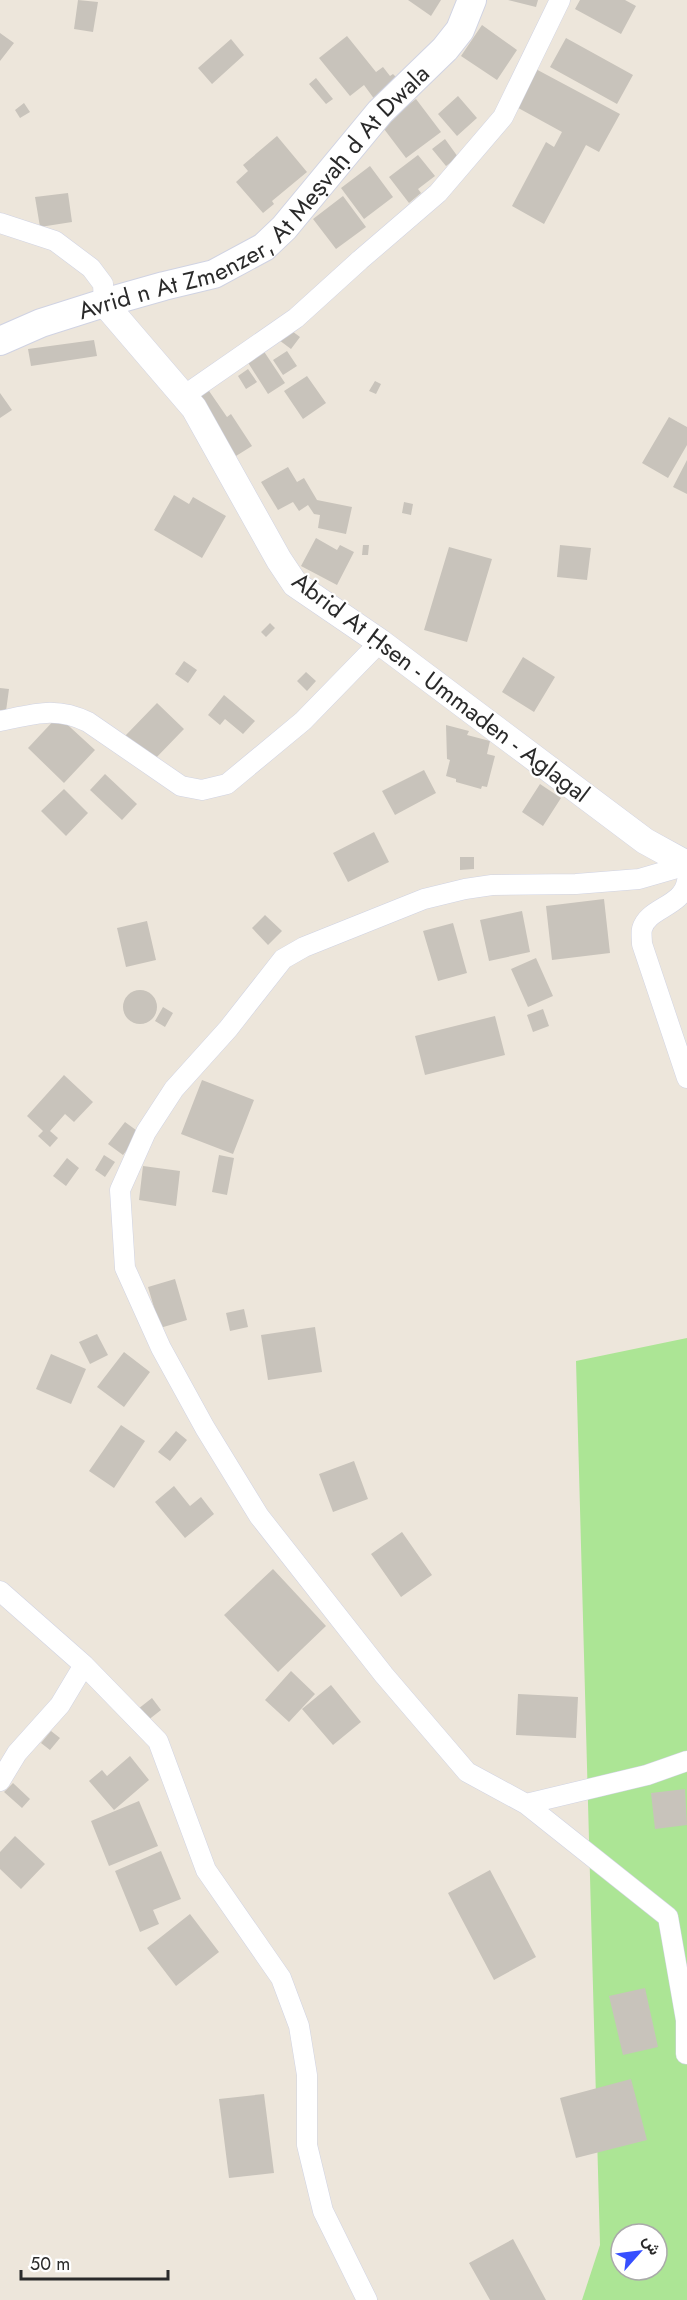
<svg xmlns="http://www.w3.org/2000/svg" width="687" height="2300" font-family="Jost,Vazirmatn,sans-serif">
	<style>
		.green { fill: #ace595; fill-rule: evenodd }
		.building { fill: #c8c3bb }
		.lines { fill: none; stroke-linecap: round; stroke-linejoin: round }
		.minor-casing { stroke: #d0d3e3; stroke-width: 21 }
		.tertiary-casing { stroke: #d0d3e3; stroke-width: 27 }
		.secondary-casing { stroke: #d0d3e3; stroke-width: 30 }
		.minor { stroke: #fff; stroke-width: 20 }
		.tertiary { stroke: #fff; stroke-width: 26 }
		.secondary { stroke: #fff; stroke-width: 28 }
		.labels { text-anchor: middle; dominant-baseline: central; stroke-width: 4.5; stroke-linejoin: round; paint-order: stroke }
		.street-label { font-size: 24px; fill: #2a2a2a; stroke: #fff }
	</style>
	<rect width="100%" height="100%" fill="#ede6db"/>
	<path class="green" d="M687,1338V2300H582L600,2245L576,1361ZM621,2234H657V2270H621Z"/>
	<path class="building" d="M78,0L98,2L93,32L74,29Z
		M408,0H441L431,16Z
		M508,0H538L536,7Z
		M580,0H625L636,6L621,34L575,9Z
		M482,25L517,50L497,80L461,56Z
		M0,33L14,43L0,61Z
		M347,36L376,72L383,67L390,76L393,74L399,80L375,100L364,85L350,96L319,58Z
		M566,38L633,75L617,104L550,67Z
		M231,39L244,55L212,84L198,68Z
		M532,67L620,114L599,152L586,145L544,224L512,206L546,142L554,147L562,132L511,104Z
		M316,78L333,99L326,104L309,84Z
		M458,96L477,118L457,136L438,114Z
		M416,99L441,132L406,158L381,125Z
		M24,103L30,112L20,118L15,110Z
		M277,136L307,172L272,201L274,204L263,213L236,182L248,171L243,165Z
		M445,139L458,157L446,166L432,149Z
		M418,155L435,176L418,189L421,193L409,203L389,177Z
		M370,166L393,197L364,219L341,188Z
		M68,193L72,222L40,227L35,197Z
		M343,196L366,227L336,249L313,219Z
		M288,328L300,337L291,349L279,340Z
		M94,340L97,356L31,366L28,349Z
		M263,350L285,383L268,394L247,361Z
		M287,351L297,366L283,375L273,360Z
		M248,369L257,382L246,389L238,376Z
		M307,376L326,403L303,419L284,391Z
		M375,381L381,384L376,394L369,391Z
		M207,388L227,417L231,414L252,446L236,456L196,396Z
		M0,393L12,410L0,418Z
		M669,417L687,427V445L668,478L642,463Z
		M687,460V494L673,487Z
		M288,467L297,482L304,478L317,500L352,507L346,534L318,528L320,515L314,514L308,505L299,511L293,502L278,510L261,482Z
		M174,495L189,504L193,497L226,516L202,558L154,530Z
		M404,502L413,504L411,515L402,513Z
		M316,538L337,550L340,545L354,552L337,585L301,566Z
		M363,545H369L368,555H362Z
		M560,545L591,548L587,580L557,577Z
		M449,547L492,559L467,642L424,630Z
		M270,623L275,628L266,637L261,632Z
		M523,657L555,677L534,712L502,692Z
		M184,661L197,670L188,683L175,674Z
		M306,672L316,681L307,691L297,681Z
		M0,688L9,689L6,711L0,710Z
		M224,695L255,721L243,734L225,719L220,725L208,715Z
		M157,703L184,729L152,762L125,736Z
		M58,716L95,750L64,783L28,748Z
		M446,725L469,731L467,735L490,741L487,754L495,756L487,787L482,786L481,789L456,782V779L446,776L450,760L447,759Z
		M424,770L436,793L395,815L382,791Z
		M105,774L137,804L122,820L90,790Z
		M540,784L561,798L543,826L522,812Z
		M64,789L88,813L66,836L41,811Z
		M374,832L389,862L348,882L333,853Z
		M460,857H474V869L460,870Z
		M604,899L610,953L552,960L546,906Z
		M522,911L530,952L489,961L480,920Z
		M265,915L282,931L268,945L252,928Z
		M147,921L156,960L126,967L117,928Z
		M453,923L467,973L438,981L423,931Z
		M536,958L553,996L528,1007L511,969Z
		M123 1007a17 17 0 1 1 34 0a17 17 0 1 1-34 0Z
		M163,1007L173,1013L165,1027L155,1021Z
		M543,1009L549,1026L533,1032L527,1015Z
		M495,1016L505,1055L425,1075L415,1036Z
		M64,1075L93,1102L74,1122L65,1114L50,1131L58,1138L50,1147L38,1136L43,1131L27,1116Z
		M202,1080L254,1100L233,1154L181,1134Z
		M125,1122L140,1133L123,1155L108,1144Z
		M104,1155L115,1162L105,1177L95,1170Z
		M219,1155L234,1158L227,1195L212,1192Z
		M67,1158L79,1168L66,1186L53,1176Z
		M143,1166L180,1171L176,1206L139,1200Z
		M175,1279L187,1320L160,1328L148,1287Z
		M244,1309L248,1327L230,1331L226,1313Z
		M315,1327L322,1372L268,1380L261,1335Z
		M97,1334L108,1355L90,1364L79,1342Z
		M124,1352L150,1372L124,1407L97,1387Z
		M51,1354L86,1369L71,1404L36,1389Z
		M121,1425L145,1441L114,1488L89,1471Z
		M176,1431L187,1440L170,1461L158,1452Z
		M354,1461L368,1499L333,1512L319,1474Z
		M174,1486L190,1506L201,1497L214,1514L185,1538L155,1502Z
		M402,1532L432,1575L401,1597L371,1554Z
		M273,1569L326,1626L278,1672L224,1615Z
		M291,1671L315,1694L289,1722L265,1700Z
		M331,1685L361,1722L333,1745L302,1709Z
		M518,1694L578,1697L576,1738L516,1735Z
		M152,1698L161,1710L147,1721L138,1709Z
		M51,1731L60,1738L50,1750L41,1743Z
		M130,1756L149,1780L114,1810L89,1781L102,1770L107,1776Z
		M13,1783L30,1799L22,1808L4,1792Z
		M685,1789L687,1825L655,1829L651,1793Z
		M139,1801L158,1846L109,1866L91,1821Z
		M15,1836L45,1864L21,1889L0,1869V1852Z
		M161,1851L181,1899L153,1910L159,1924L140,1932L115,1871Z
		M490,1870L536,1957L494,1980L448,1893Z
		M190,1914L219,1952L176,1986L147,1948Z
		M645,1988L658,2047L623,2055L609,1996Z
		M631,2079L647,2140L576,2158L560,2098Z
		M264,2094L274,2173L229,2178L219,2099Z
		M513,2239L546,2300H490L469,2263Z"/>
	<g class="lines">
		<g class="minor-casing">
			<path id="minor" d="M0,223L55,241L91,268L103,284L104,303
				M185,395L296,318L360,260L438,193L503,117L560,0
				M0,721C34,714 56,706 88,722L181,786L202,790L227,784L303,721L380,642
				M687,865L639,879L576,884L492,885L465,889L424,899L304,947L283,959L228,1029L174,1089L146,1132L120,1190L125,1268L161,1348L205,1428L259,1516L384,1675L467,1772L526,1804L647,1775L687,1761
				M687,881C683,907 648,907 642,929C641,933 642,940 642,944L687,1078
				M0,1591L84,1665L158,1741L206,1870L281,1978L299,2026L307,2075V2145L323,2211L367,2300
				M0,1781L17,1753L60,1705L84,1665
				M526,1804L668,1917L686,2020V2054"/>
		</g>
		<g class="tertiary-casing">
			<path id="tertiary" d="M104,303L194,408L279,560L295,584L380,642L645,841L687,864"/>
		</g>
		<g class="secondary-casing">
			<g id="secondary">
				<path id="s1" d="M0,341L41,323L104,303L164,286L214,274L264,247L284,228L380,112L445,49L460,30L472,0"/>
			</g>
		</g>
		<use href="#minor" class="minor"/>
		<use href="#tertiary" class="tertiary"/>
		<use href="#secondary" class="secondary"/>
	</g>
	<g class="labels">
		<g class="street-label">
			<text stroke="none"><textPath href="#s1" startOffset="303">Avrid n At Zmenzer, At Meṣvaḥ d At Dwala</textPath></text>
			<text transform="translate(441 687) rotate(37)">Abrid At Ḥsen - Ummaden - Aglagal</text>
		</g>
	</g>
	<g transform="translate(639 2252) rotate(62)"><circle r="28" fill="#ffffff" stroke="#aaaaaa" stroke-width="1.5"/>
	<path d="M0-4.5L10 22L0 15L-10 22Z" fill="#364fff"/>
	<text y="-9" font-size="16" font-weight="bold" text-anchor="middle" fill="#2a2a2a">ش</text>
	</g>
	<path d="M21 2270v9h147v-9" fill="none" stroke="#2a2a2a" stroke-width="3"/>
	<text x="30" y="2270" font-size="18" fill="#2a2a2a" stroke="#ffffff" stroke-width="4.5" paint-order="stroke">50 m</text>
</svg>
